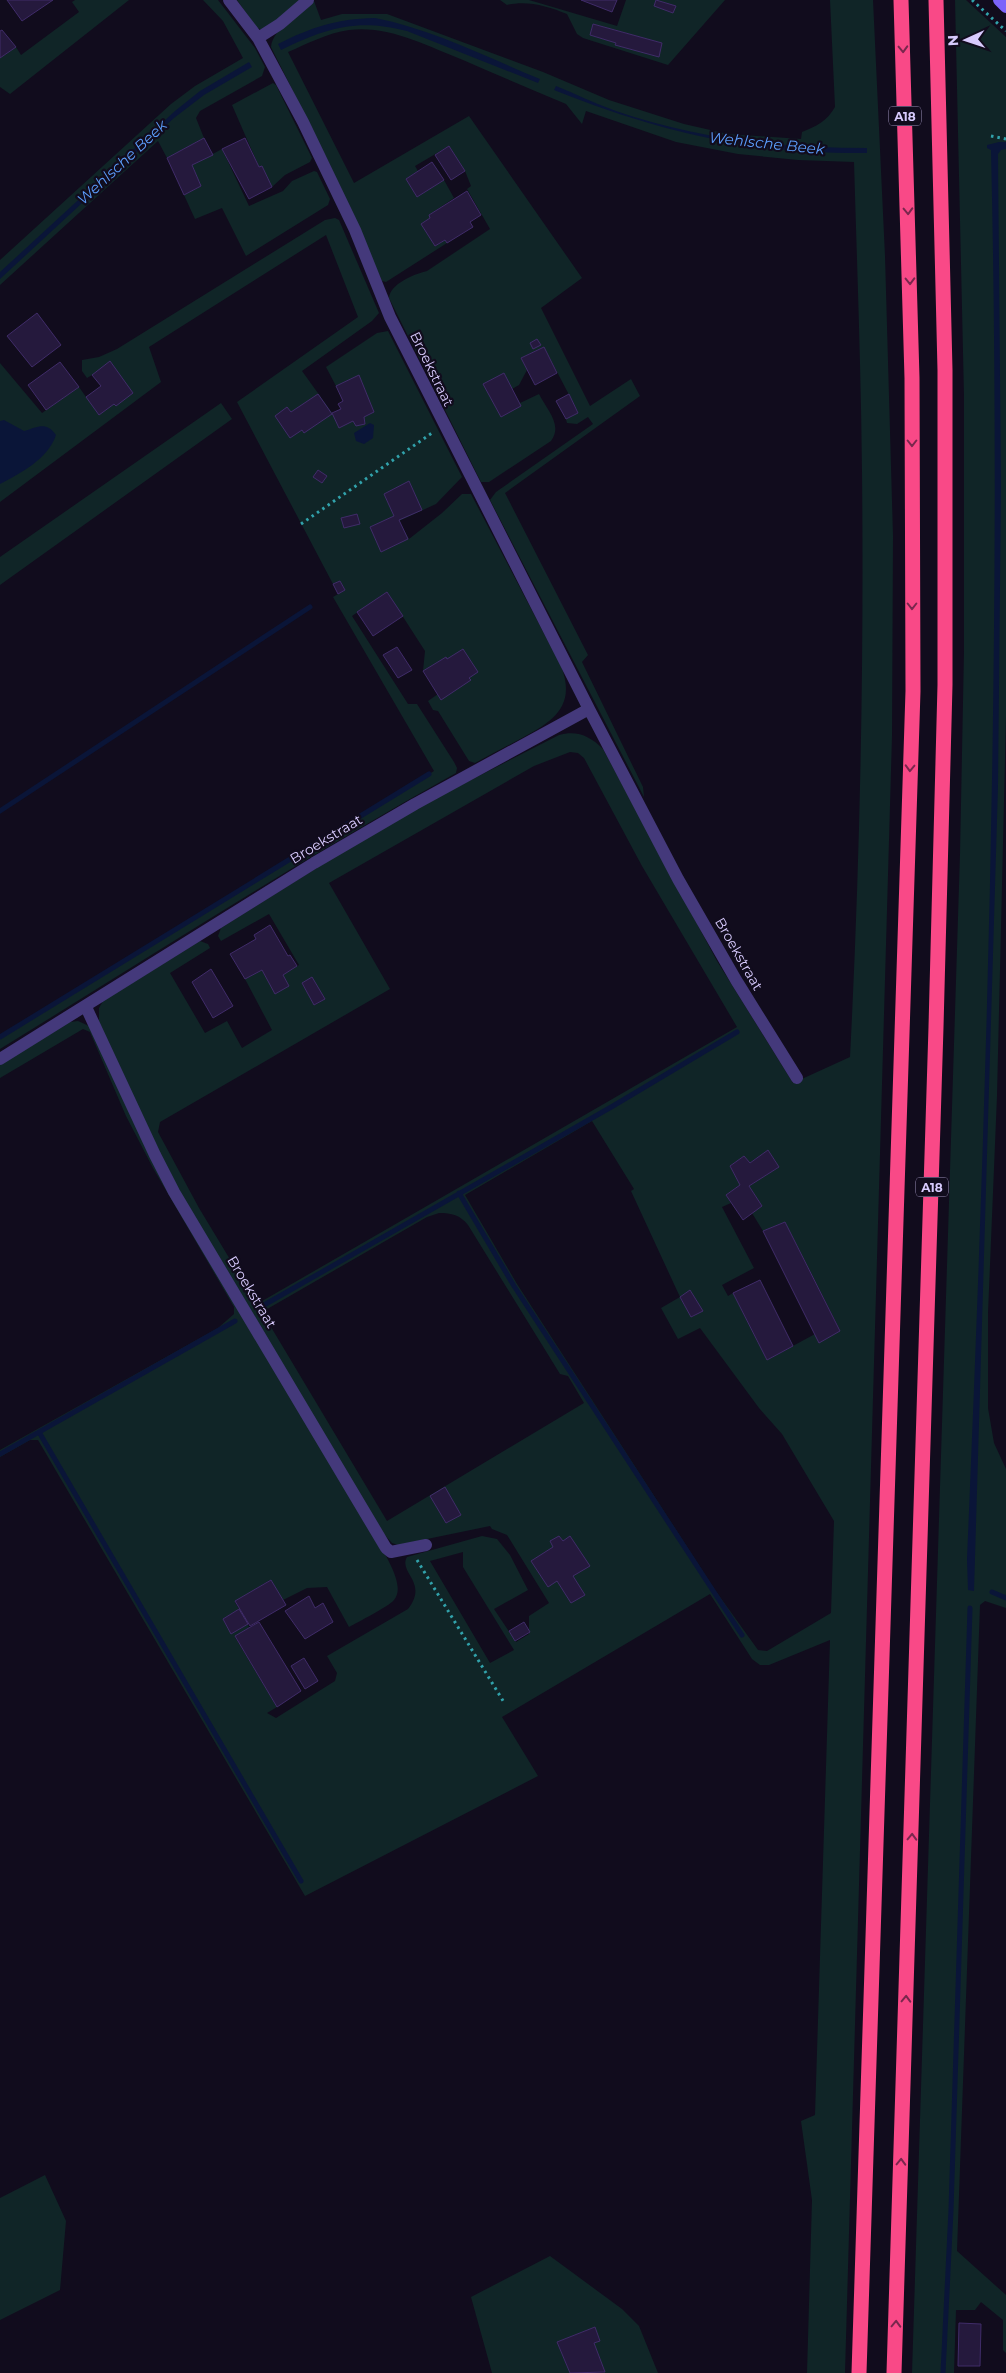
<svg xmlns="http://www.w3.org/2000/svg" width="1006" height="2373" font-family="Montserrat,sans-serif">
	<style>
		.green { fill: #102527; fill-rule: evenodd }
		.water { fill: #0a1538 }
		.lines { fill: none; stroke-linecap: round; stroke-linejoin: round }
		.stream { stroke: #0a1538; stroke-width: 5 }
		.building { fill: #25193d; stroke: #402c69 }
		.path { stroke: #31a2ab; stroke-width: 3; stroke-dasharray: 2.5 4; stroke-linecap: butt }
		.street { stroke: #44397b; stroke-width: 12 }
		.secondary { stroke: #7c64fa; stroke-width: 12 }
		.highway { stroke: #f94987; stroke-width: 15 }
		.oneway { stroke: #79274d }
		.labels { text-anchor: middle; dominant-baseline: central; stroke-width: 4.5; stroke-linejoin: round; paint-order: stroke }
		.shield { fill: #110c1d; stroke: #9c91ba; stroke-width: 1 }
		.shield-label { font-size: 12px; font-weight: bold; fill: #d7cafd }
		.street-label { font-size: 14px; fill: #d7cafd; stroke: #110c1d }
		.water-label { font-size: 15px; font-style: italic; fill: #5b9cfa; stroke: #110c1d }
	</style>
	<rect width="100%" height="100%" fill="#110c1d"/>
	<path class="green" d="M75,0H129L10,94L0,87V58L16,47L21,55L79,12L72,2Z
		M203,0H218L255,48L265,67L262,76L200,111L196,118L204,138L167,158L158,141L0,285V260L171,104L195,86L243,58L223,21Z
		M237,0H300L286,14L262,30L256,27Z
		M500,0H529L617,26L626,0H725L668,65L583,38L577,34L567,14C548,6 526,0 507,5ZM593,24L662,43L659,56L616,45V43L590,35Z
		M830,0H873L885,256L893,536L892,736L845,2373H807L812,2200L801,2121L815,2115L830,1640L769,1665H760L752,1659L710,1594L502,1717L538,1776L305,1896L38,1440H30L0,1457V1450L218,1328L234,1314V1307L153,1168L126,1116L90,1032L83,1029L0,1078V1065L70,1022L78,1021L89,1026L152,1159L175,1202L380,1544C386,1558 406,1586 394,1600C388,1607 358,1622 349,1627L327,1587L307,1588L283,1600L270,1580L235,1602L239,1609L223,1619L231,1634L248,1624L249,1628L235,1637L277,1707L267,1713L276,1718L335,1681L337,1673L327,1656L408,1609C429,1582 398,1573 407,1557L482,1536L497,1539L510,1555L528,1590L494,1609L516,1642L529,1634V1616L549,1603L507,1535L492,1529L490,1526L398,1545L392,1543L383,1533L168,1172L99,1026V1008L103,1001L200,941L208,944L210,948L170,973L205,1033L227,1021L242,1048L272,1030L245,979L262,970L275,993L289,986L283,975L299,965L269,914L221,941L218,936L221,928L363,839L426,803L559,735C577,730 590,736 603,749L717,961L793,1083L850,1057C860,862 864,667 862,472C861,369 857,265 854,162L798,160L738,154L676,142L586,111L582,124L566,104C531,89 497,75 463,60C427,46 389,25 349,30C327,33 307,44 288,52L354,183L469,116L582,278L541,308L590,406L631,379L640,396L505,493L588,655L582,662L643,787L644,797L490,500L496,492L593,424L588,417L577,424L567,423L566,419L578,412L544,347L521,358L527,370L519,385L512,389L520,403L539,394C547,410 563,425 551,441L489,482H481L389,298C390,284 414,274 427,271L490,229L467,189L471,186L465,171L449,146L415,166L418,171L406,179L417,197L444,180L454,198L429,215L430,218L421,224L435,246L445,240L447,243L386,282L382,281L330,165L271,47C273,28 300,13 314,1L321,20L342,14H387L543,72L609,100L684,124L728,134L801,139L802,132C817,126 827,121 835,107ZM570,752L578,753L584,758L642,866L737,1027L257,1304L199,1208L158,1132L160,1122L390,989L329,883L534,766ZM312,978L325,999L315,1005L302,984ZM592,1121L634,1189L631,1191L680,1297L661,1308L678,1339L700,1328L759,1408L782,1434L834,1521L831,1613L767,1651L758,1650L715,1590L517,1284L465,1195ZM768,1150L779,1167L749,1186L762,1206L752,1213L763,1231L785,1222L840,1330L819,1342L815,1334L767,1360L733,1293L728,1296L722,1285L754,1268L722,1207L731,1203L726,1195L740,1185L730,1166L744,1156L750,1163ZM439,1213C452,1213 460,1215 468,1225L560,1374L568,1376L584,1403L387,1521L262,1312L427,1217ZM690,1291L702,1311L692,1317L680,1298ZM463,1552V1567L514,1650L490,1663L430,1561Z
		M955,0H966L1006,37V717L997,1096L988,1313V1408L994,1443L1006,1469V1608L985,1601L980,1605L957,2251L1006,2295V2353L1003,2350V2320L981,2302L975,2310H956L954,2373H912L960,854L964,651V396Z
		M273,83L276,85L312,158L310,162L285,175L272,187L262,166L259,167L232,105Z
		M222,149L249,206L283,191L292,181L314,171L317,172L330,199L328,205L246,256L222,208L195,219L184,195L201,186L192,165Z
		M335,218L339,220L379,313L372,321L302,371L333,414L347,407L326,367L377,333L388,331L462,477L436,504L399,521L409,539L442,513L462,494H471L561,666C577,707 552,722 520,739C505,747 490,755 475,763L469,761L438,711L433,710L428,701L438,694L423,671L425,651L387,592L352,616L408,704H417L454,762L457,768L456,773C301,859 151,956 0,1049V1037L434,771L333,597L345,590L340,581L333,584L237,402L358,317L326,235L149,347L161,382L0,502V363L42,413L79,387L86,397L101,386L92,375L87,378L82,371V360L99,357L117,349L325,220Z
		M221,403L232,419L0,585V557Z
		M45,2175L66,2221L60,2290L0,2320V2198Z
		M550,2256L622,2309L639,2326L658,2373H603L605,2372L594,2343L600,2340L594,2328L557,2342L570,2373H492L471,2297Z"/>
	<path class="water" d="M375,18C432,29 486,57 540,79L538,83L407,31C357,18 326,28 281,50L278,44C312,27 336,19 375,18Z
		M249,62L252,67L204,95L174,118L0,279V272L175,111L200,91Z
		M556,86C576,94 596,104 616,111C697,139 781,148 867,148V153C753,154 659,132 554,90Z
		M999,142H1006V149L1001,150L998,154L1001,487L998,786L974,1591L968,1590L967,1559C987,1090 1002,619 991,150L987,148V145Z
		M4,420L24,431C38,427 46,421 56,435C48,459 21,473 0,484V421Z
		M370,423L374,425L373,438L364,444L356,441L354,433Z"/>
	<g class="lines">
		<path class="stream" d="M0,811L310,607
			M0,1037L429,774
			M459,1193L514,1286L742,1635
			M264,1305L613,1106L737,1032
			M39,1432L301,1881
			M0,1454L235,1321
			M992,1592L1006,1598
			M943,2373L951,2210L970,1608"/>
	</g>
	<path class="building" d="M7,0H53L22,21Z
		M581,0H617L612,12Z
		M656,0L676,6L673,13L654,6Z
		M593,24L662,43L659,57L615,45L616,43L590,35Z
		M2,30L16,47L0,58V31Z
		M204,138L213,155L192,165L201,186L184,195L167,158Z
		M245,138L259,167L262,166L272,187L249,199L222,149Z
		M449,146L465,171L451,180L435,155Z
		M432,162L444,180L417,197L406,179Z
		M467,191L481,215L470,222L473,227L447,243L445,240L435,246L421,224L430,218L429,215Z
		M37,313L61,345L32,367L7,336Z
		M537,339L541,345L533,349L530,343Z
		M544,347L557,373L535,385L521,358Z
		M110,361L133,393L116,406L114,404L99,415L86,397L101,386L92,375Z
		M60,362L79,387L46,410L28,385Z
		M504,373L521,406L501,417L483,384Z
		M359,375L374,412L364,417L365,424L356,426L353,421L339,428L332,413L341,409L338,404L343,401L336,386Z
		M318,394L332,414L304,433L302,430L290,438L275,416L287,407L291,412Z
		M569,394L578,413L566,419L556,401Z
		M318,470L327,476L322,483L313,477Z
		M409,481L422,510L399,520L408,539L381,552L370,527L394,516L384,494Z
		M357,514L360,524L344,528L341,518Z
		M340,581L345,590L338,594L333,584Z
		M387,592L403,616L373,636L357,612Z
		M397,647L412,670L398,678L383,655Z
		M463,649L478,672L469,678L471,680L441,700L423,671L446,657L447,659Z
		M270,925L288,956L290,955L297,966L283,975L289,986L275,994L262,970L245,979L230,954L256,939L254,935Z
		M211,969L233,1006L213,1018L192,982Z
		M312,977L325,999L314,1005L302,983Z
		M768,1150L779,1167L749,1186L762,1206L743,1220L726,1195L740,1185L730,1166L744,1156L750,1163Z
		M785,1222L840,1331L819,1343L763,1231Z
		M760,1280L793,1346L767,1360L733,1293Z
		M690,1290L703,1311L691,1317L680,1297Z
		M445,1487L461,1515L446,1523L430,1496Z
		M559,1536L563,1541L570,1536L590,1566L573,1576L585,1595L571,1603L557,1581L548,1587L531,1561L553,1547L550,1541Z
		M271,1580L286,1605L250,1626L235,1601Z
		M309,1596L315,1608L323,1603L333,1622L305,1639L285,1611Z
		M239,1609L248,1624L231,1634L223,1619Z
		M259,1622L301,1691L277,1707L235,1636Z
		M524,1622L530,1632L515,1641L509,1631Z
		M304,1658L318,1681L305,1689L291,1666Z
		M959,2323L981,2324L980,2366H958Z
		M595,2327L600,2341L594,2343L605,2372L570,2373L557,2342Z"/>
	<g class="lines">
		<path class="path" d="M972,0L1006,31
			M991,136L1006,139
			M301,524L432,433
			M417,1560L505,1704"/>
		<path class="street" d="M258,38L280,24L308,0
			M589,709L678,879L736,980L797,1078
			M86,1007L155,1155L174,1192L386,1548L391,1552L426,1545
			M0,1059L314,863L415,804L589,709L390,317L355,230L303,122L258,38L229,0"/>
		<path class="secondary" d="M999,0L1006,7"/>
		<path class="highway" d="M859,2373L913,691L912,378L901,0
			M894,2373L936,1027L945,685V370L936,0"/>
	</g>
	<defs><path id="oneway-chevron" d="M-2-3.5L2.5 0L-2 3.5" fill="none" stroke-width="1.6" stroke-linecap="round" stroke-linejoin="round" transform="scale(1.25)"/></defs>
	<g class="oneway">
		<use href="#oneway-chevron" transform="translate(903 49) rotate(88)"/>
		<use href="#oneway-chevron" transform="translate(908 211) rotate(88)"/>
		<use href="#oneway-chevron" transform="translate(910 281) rotate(89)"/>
		<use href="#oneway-chevron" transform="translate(912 443) rotate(90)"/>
		<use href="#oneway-chevron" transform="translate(912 606) rotate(90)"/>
		<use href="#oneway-chevron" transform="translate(910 768) rotate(92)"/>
		<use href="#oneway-chevron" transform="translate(912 1837) rotate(-88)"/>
		<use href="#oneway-chevron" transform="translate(906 1999) rotate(-88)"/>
		<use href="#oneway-chevron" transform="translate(901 2162) rotate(-88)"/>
		<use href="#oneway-chevron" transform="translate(896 2324) rotate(-88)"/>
	</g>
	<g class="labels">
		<g class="shield">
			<rect x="889" y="106.5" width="32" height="19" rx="4"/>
			<rect x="916" y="1177.5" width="32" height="19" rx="4"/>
		</g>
		<g class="shield-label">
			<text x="905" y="116">A18</text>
			<text x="932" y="1187">A18</text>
		</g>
		<g class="street-label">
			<text transform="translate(432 369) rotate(64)">Broekstraat</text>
			<text transform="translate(326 839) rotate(-31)">Broekstraat</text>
			<text transform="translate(739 954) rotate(60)">Broekstraat</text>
			<text transform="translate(252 1292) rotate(59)">Broekstraat</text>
		</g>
		<g class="water-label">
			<text transform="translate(767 143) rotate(6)">Wehlsche Beek</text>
			<text transform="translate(122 162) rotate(-43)">Wehlsche Beek</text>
		</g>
	</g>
	<g transform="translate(966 40) rotate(267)" stroke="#110c1d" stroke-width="4" paint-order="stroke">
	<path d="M0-4L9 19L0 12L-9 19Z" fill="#d7cafd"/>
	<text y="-8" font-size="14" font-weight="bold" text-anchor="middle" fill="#d7cafd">N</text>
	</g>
</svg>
